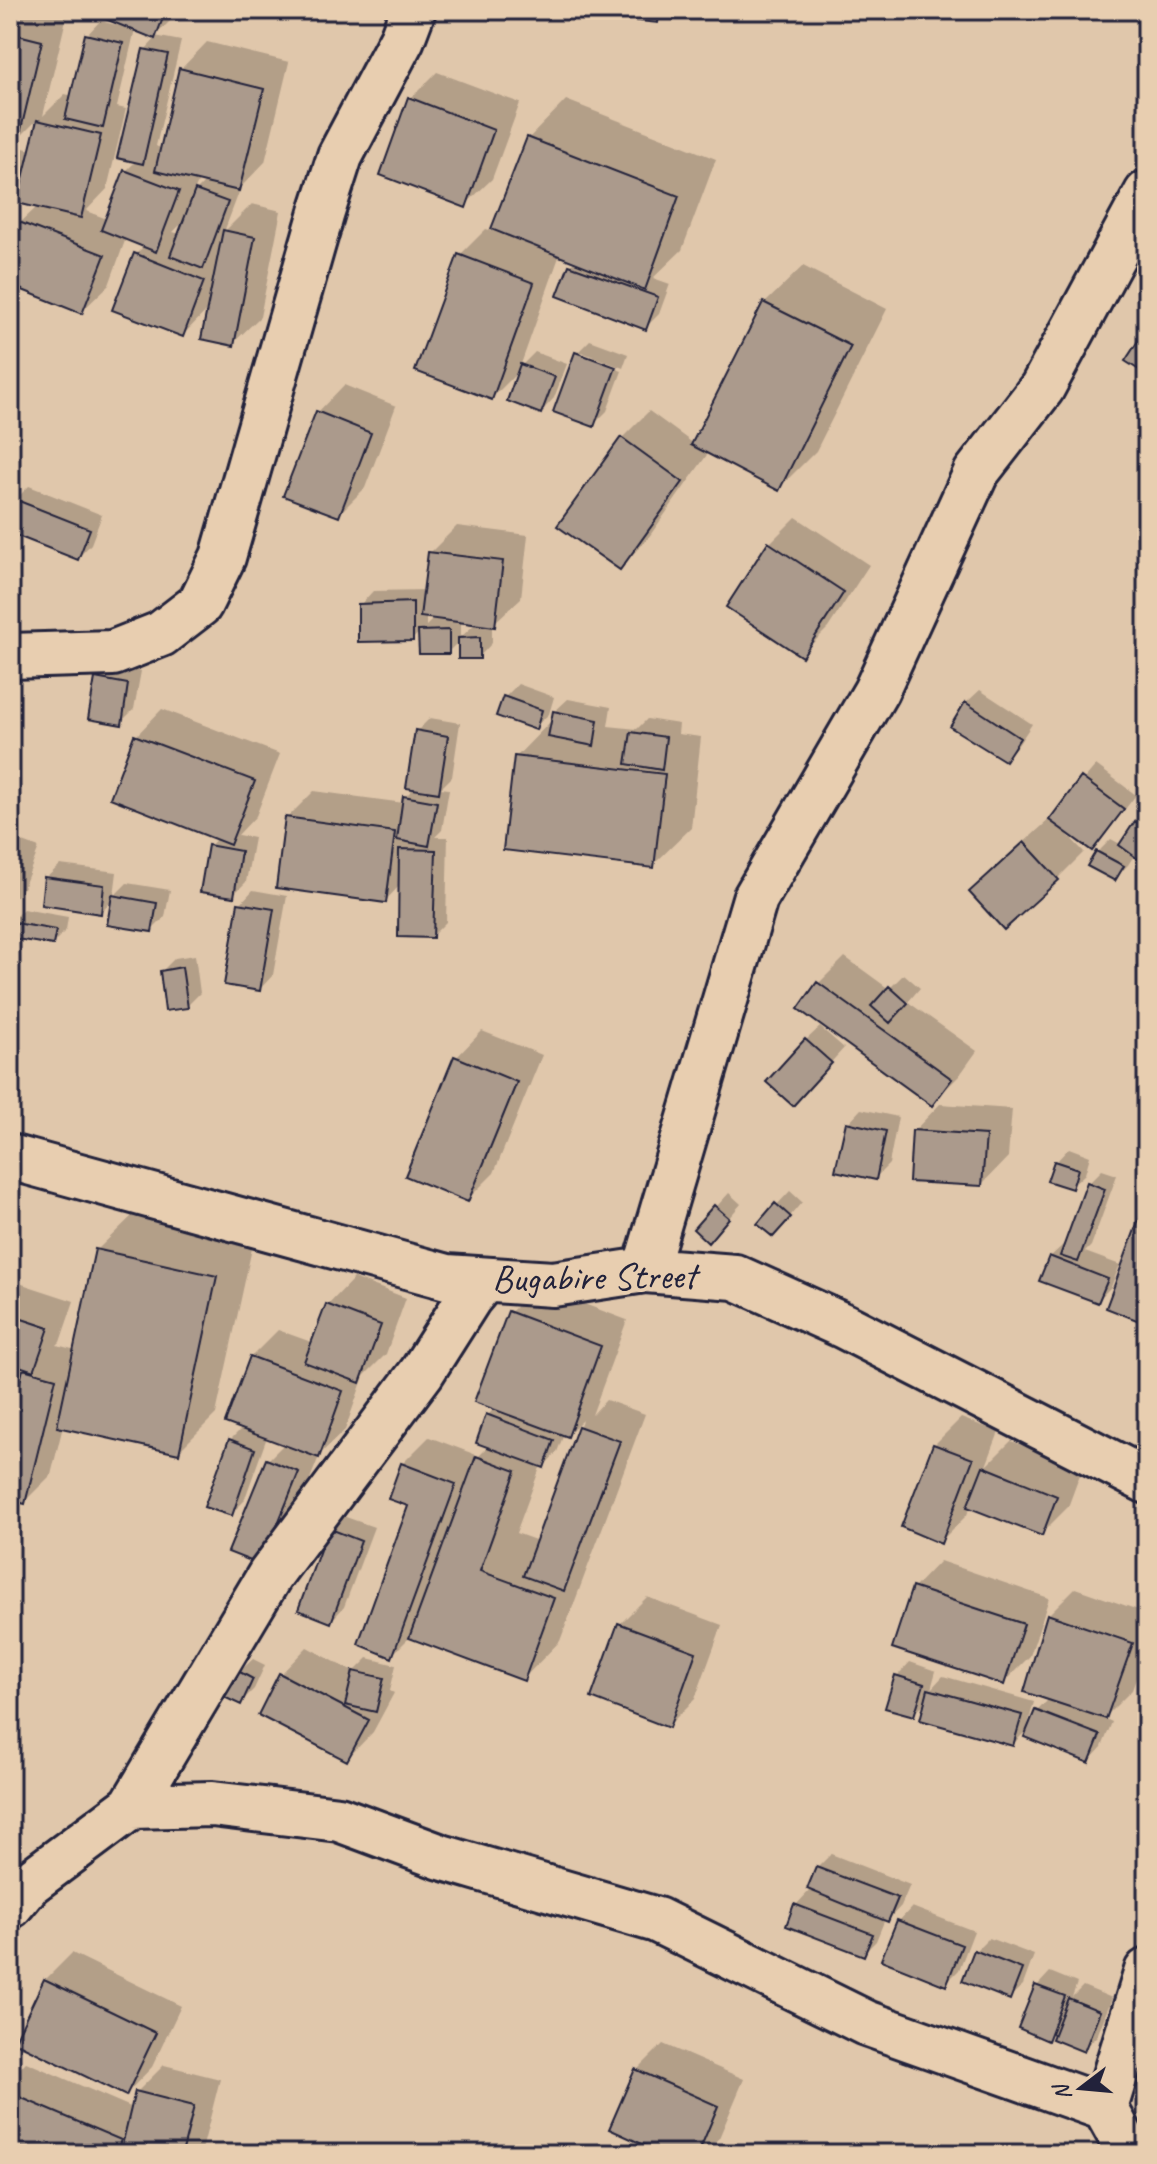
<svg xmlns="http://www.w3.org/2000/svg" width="1157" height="2164" font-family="Caveat,sans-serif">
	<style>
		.shadow { fill: #0003; fill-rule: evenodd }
		.building { fill: #ab9a8c; stroke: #22223b; stroke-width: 2 }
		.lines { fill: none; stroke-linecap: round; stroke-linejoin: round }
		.minor-casing { stroke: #22223b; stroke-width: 50 }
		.minor { stroke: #e8ceb0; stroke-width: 44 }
		.labels { text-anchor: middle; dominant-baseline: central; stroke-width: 7; stroke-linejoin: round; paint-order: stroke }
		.street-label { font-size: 38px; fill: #22223b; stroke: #e8ceb0 }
	</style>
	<rect width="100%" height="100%" fill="#e0c7ab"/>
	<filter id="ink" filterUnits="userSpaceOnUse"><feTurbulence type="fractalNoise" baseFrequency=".0125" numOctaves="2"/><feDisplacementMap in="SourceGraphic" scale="16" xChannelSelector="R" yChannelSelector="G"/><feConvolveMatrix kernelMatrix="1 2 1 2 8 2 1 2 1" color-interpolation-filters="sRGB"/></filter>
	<g filter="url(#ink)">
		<path class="shadow" d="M24,10H48L67,15L43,116L65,94L73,96L87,35L100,21L125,27L126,25L88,10H181L155,36L181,41L156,146L162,149L181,69L207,42L289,62L265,162L241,187L224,232L252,204L281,211L260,317L233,343L209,308L183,335L136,254L145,245L126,238L109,285L82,311L10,283V251L20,223L38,206L24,183L20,182L10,218V145L32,150L39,118L17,140L10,138V24ZM135,29L157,37L145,50L137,160L126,171L107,219L86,211L107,189L126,109L117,107ZM199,180L206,181L193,194ZM185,220L180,234L173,232Z
			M565,10H668L658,21Z
			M437,72L520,103L492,179L465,205L410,99Z
			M566,100L716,159L682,250L653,278L670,284L659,314L645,328L570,266L576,260L560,254L520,367L535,352L567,364L554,398L541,412L521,369L492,398L460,255L486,229L493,231L529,138Z
			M803,266L887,309L816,451L779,488L709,452L646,541L619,568L560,526L622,438L649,411L694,444L765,303Z
			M590,340L628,354L623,368L581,352V356L622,371L607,411L593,425L577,353Z
			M344,385L396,406L365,488L338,515L318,412Z
			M29,486L102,515L91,544L78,558L10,531V514L15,500Z
			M796,517L869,565L828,628L802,654L770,543Z
			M457,526L528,535L521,598L492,625V643L479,657L460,640L448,652L420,631L413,639L360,605L373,591L425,590L430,553ZM426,616L435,617L426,626ZM461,621L476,623L461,637Z
			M110,666L141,671L134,709L121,722L97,679Z
			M518,684L554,697L549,714L535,727L505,697Z
			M980,690L1032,724L1018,745L1004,759L966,703Z
			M568,699L611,707L608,726L637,729L647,719L679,724L678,734L701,737L691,828L653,865L516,757L553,719L554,712Z
			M162,709L280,754L256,816L238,835L254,838L246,882L233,895L210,846L217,838L112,796L136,736Z
			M430,718L460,723L452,777L441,788L449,789L442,830L435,837H448L446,922L432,936L400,885L385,901L287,818L314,791L404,803L405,797L415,787L417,731Z
			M1096,765L1136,795L1105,835L1092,849L1067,830L1065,832L1084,852L1057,879L998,866L1052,817Z
			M1147,812L1146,862L1135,854L1128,865L1114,879L1090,865L1098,852L1111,839L1122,845L1137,823Z
			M10,837L39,848L22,891L10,903Z
			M60,865L117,872L114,896L127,883L170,890L165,917L152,930L114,899L100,912L46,878Z
			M253,890L287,896L273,975L260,989L240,904Z
			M23,909L68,917L66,930L53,943L10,936V922Z
			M195,955L200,993L187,1006L162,971L175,958Z
			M845,957L889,989L904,974L920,988L908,1002L977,1051L959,1076L932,1103L819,983Z
			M820,1027L844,1048L806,1090V1040Z
			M482,1031L542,1055L494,1173L467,1200L456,1058Z
			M940,1104L1012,1109L1008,1157L982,1184L914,1131Z
			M861,1109L898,1117L889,1164L875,1178L848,1123Z
			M1069,1148L1090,1156L1085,1174L1071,1187L1056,1162Z
			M1102,1170L1117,1175L1091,1246L1085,1252L1123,1266L1147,1206V1321L1123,1268L1119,1267L1111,1287L1098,1300L1050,1257L1064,1244L1066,1245L1089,1183Z
			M790,1191L802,1202L786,1221L760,1223Z
			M729,1193L741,1204L721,1227L696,1229Z
			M135,1213L254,1239L216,1414L178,1452L63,1426L51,1475L24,1502L10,1498V1430L25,1370L29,1367L10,1361V1280L74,1301L60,1342L57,1345L76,1350L97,1250Z
			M354,1278L406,1298L386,1354L364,1376L345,1430L320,1454L287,1536L260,1563L268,1460L285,1443L267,1437L244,1501L231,1514L230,1440L243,1427L251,1357L278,1330L314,1343L328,1305Z
			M536,1286L627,1320L592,1415L606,1400L645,1414L560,1641L523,1679L410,1637L392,1655L411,1505L402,1464L429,1437L479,1456L489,1446L488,1415L495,1408L510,1313ZM582,1420L538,1541L516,1533L541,1465L544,1466L557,1452L564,1434L567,1435Z
			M961,1418L999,1432L986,1466L1011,1441L1082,1469L1068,1507L1041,1534L970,1506L967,1515L941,1541L934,1445Z
			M343,1516L374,1527L344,1607L331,1621L330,1529Z
			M940,1561L1049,1598L1030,1656L1003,1683L914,1588Z
			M1075,1588L1147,1613V1648L1132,1690L1104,1718L1112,1722L1102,1747L1089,1761L1037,1711L1050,1698L1048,1615Z
			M647,1597L722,1625L695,1699L668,1726L620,1624Z
			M307,1647L354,1672L368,1658L396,1665L390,1691L394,1693L373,1732L347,1759L260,1714L281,1674Z
			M253,1659L265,1665L254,1689L240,1703L239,1672Z
			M910,1662L936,1671L931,1689L943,1676L1034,1702L1027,1728H1029L1013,1744L927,1701L914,1713L897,1676Z
			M831,1854L910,1885L901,1906L888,1920L885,1919L876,1941L863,1954L796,1905L811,1889L817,1868Z
			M912,1907L974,1931L959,1970L945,1984L899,1921Z
			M989,1938L1034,1955L1023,1985L1009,1998L976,1951Z
			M72,1953L181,2006L152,2067L126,2094L45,1980Z
			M1050,1972L1077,1983L1072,1997L1083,1986L1112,1998L1097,2036L1083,2049L1059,2027L1048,2038L1037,1986Z
			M663,2044L744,2079L719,2138L702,2154H669L637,2070Z
			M26,2062L133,2108L137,2092L164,2065L220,2079L201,2154H10V2078Z"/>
		<path class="building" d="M83,10H166L155,39Z
			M563,10H660L658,23L562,13Z
			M10,33L42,41L18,142L10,140Z
			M85,34L123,43L103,128L65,119Z
			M143,49L168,54L143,164L117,158Z
			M179,68L264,89L239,191L155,171Z
			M408,97L494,130L466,208L380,175Z
			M37,120L101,135L81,218L17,203Z
			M527,137L679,196L645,290L491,229Z
			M124,170L179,191L156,252L101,230Z
			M195,190L228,202L203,269L170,256Z
			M19,222L105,255L82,314L10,285V245Z
			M223,230L255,237L234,346L201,339Z
			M134,253L204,281L183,337L112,310Z
			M458,254L534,283L492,400L415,371Z
			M569,265L658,297L646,330L557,296Z
			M763,302L851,346L779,491L691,445Z
			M1142,335L1147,339V375L1125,361Z
			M575,352L616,367L594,427L553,412Z
			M520,364L555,377L541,414L507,401Z
			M316,411L371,433L339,517L283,496Z
			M621,437L683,482L620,570L557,526Z
			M14,499L90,529L78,560L10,533V508Z
			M768,542L844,592L802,657L726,607Z
			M428,552L503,561L495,627L420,617Z
			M413,602V641L358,642V604Z
			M449,630V654H419L418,631Z
			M480,637V659H458V638Z
			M95,678L128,684L122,725L88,719Z
			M503,696L542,710L536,730L496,716Z
			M965,702L1020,738L1005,761L950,727Z
			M553,711L598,720L594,746L548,737Z
			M415,730L448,736L439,793L406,788Z
			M631,732L666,737L662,770L626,764Z
			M134,735L255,781L230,845L110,798Z
			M514,756L665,774L654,868L503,850Z
			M1081,777L1124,809L1092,851L1049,820Z
			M403,796L437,802L429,846L397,840Z
			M285,817L395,832L386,903L276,888Z
			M1135,821L1147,830L1146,865L1119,845Z
			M1024,842L1059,880L1004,930L969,892Z
			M208,845L241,851L234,897L200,892Z
			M399,849L436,850L433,938L398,937Z
			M1096,851L1124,866L1115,881L1087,866Z
			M44,877L104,885L101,914L41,905Z
			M112,895L157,903L152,932L107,925Z
			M238,903L274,909L260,991L224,985Z
			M10,922L56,930L53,945L10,938Z
			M182,967L188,1008L165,1011L160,971Z
			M817,982L952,1079L932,1106L798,1009Z
			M889,986L908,1003L890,1023L871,1006Z
			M805,1039L832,1063L793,1106L766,1082Z
			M454,1056L517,1082L468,1202L405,1176Z
			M846,1122L886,1131L876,1180L835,1171Z
			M912,1130L986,1135L982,1186L909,1182Z
			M1054,1161L1078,1169L1072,1189L1047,1181Z
			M1087,1182L1105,1189L1078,1262L1060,1256Z
			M775,1203L791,1217L773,1237L757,1224Z
			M714,1205L729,1218L708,1243L693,1229Z
			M1143,1208L1147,1209V1324L1106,1308Z
			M95,1249L217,1276L179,1454L57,1427Z
			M1049,1256L1108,1279L1098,1303L1039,1281Z
			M326,1304L381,1325L360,1383L304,1362Z
			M508,1311L601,1346L568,1437L474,1402Z
			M10,1315L49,1328L34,1371L10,1363Z
			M250,1356L343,1391L319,1458L225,1423Z
			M23,1369L56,1378L25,1504L10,1500V1422Z
			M486,1414L554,1440L544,1468L476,1443Z
			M578,1426L620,1441L564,1591L523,1576Z
			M229,1439L255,1449L232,1516L204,1507Z
			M933,1444L973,1459L941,1544L901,1527Z
			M476,1456L516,1471L480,1571L554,1598L524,1681L409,1638Z
			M266,1459L299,1472L261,1565L228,1552Z
			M401,1463L456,1484L392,1658L358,1644L408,1506L388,1499Z
			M983,1466L1057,1496L1042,1536L967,1507Z
			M328,1528L361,1541L331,1623L298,1610Z
			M912,1587L1024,1624L1004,1685L892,1648Z
			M1047,1614L1133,1643L1106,1719L1024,1692Z
			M618,1623L696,1652L669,1728L591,1698Z
			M238,1671L253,1679L241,1705L224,1697Z
			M353,1671L384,1678L376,1712L345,1705Z
			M279,1673L369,1720L347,1761L258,1715Z
			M895,1675L924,1684L914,1716L885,1708Z
			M928,1689L1022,1715L1013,1746L920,1720Z
			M1035,1710L1100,1735L1089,1763L1024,1737Z
			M816,1867L898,1898L888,1922L807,1889Z
			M794,1904L873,1934L864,1956L786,1926Z
			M897,1920L962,1945L946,1986L881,1960Z
			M974,1950L1022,1969L1010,2000L962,1981Z
			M44,1979L156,2033L126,2096L14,2042Z
			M1035,1985L1065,1996L1048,2041L1018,2028Z
			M1068,1998L1100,2011L1084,2052L1052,2039Z
			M635,2069L718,2106L698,2154H664L609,2129Z
			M135,2091L194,2106L182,2154H120Z
			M10,2093L121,2140L115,2154H10Z"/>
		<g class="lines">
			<g class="minor-casing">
				<path id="minor" d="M10,656L113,653L161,634L200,604L223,557L322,212L340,156L402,39L413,10
					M10,1157L447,1277L553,1284L645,1270L735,1277L844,1326L1147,1481
					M645,1270L755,899L876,691L976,473L1042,388L1147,193
					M132,1806L270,1575L422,1372L469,1298L484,1280
					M10,1906L29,1883L132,1806L212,1804L339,1819L441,1857L657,1920L866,2023L1105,2108
					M1137,2154L1129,2151L1105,2108L1147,1971"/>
			</g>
			<use href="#minor" class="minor"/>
		</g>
	</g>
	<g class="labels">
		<g class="street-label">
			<text transform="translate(594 1277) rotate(-1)">Bugabire Street</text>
		</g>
	</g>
	<rect width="1157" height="2164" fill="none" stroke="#e8ceb0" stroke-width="40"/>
	<rect x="20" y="20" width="1117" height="2124" fill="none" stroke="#22223b" stroke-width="3" filter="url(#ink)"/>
	<g transform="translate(1081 2088) rotate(254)" stroke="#e8ceb0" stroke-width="6" paint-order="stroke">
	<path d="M0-6L14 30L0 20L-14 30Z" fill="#22223b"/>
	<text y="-12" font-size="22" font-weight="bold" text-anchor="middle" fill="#22223b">N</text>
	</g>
</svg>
